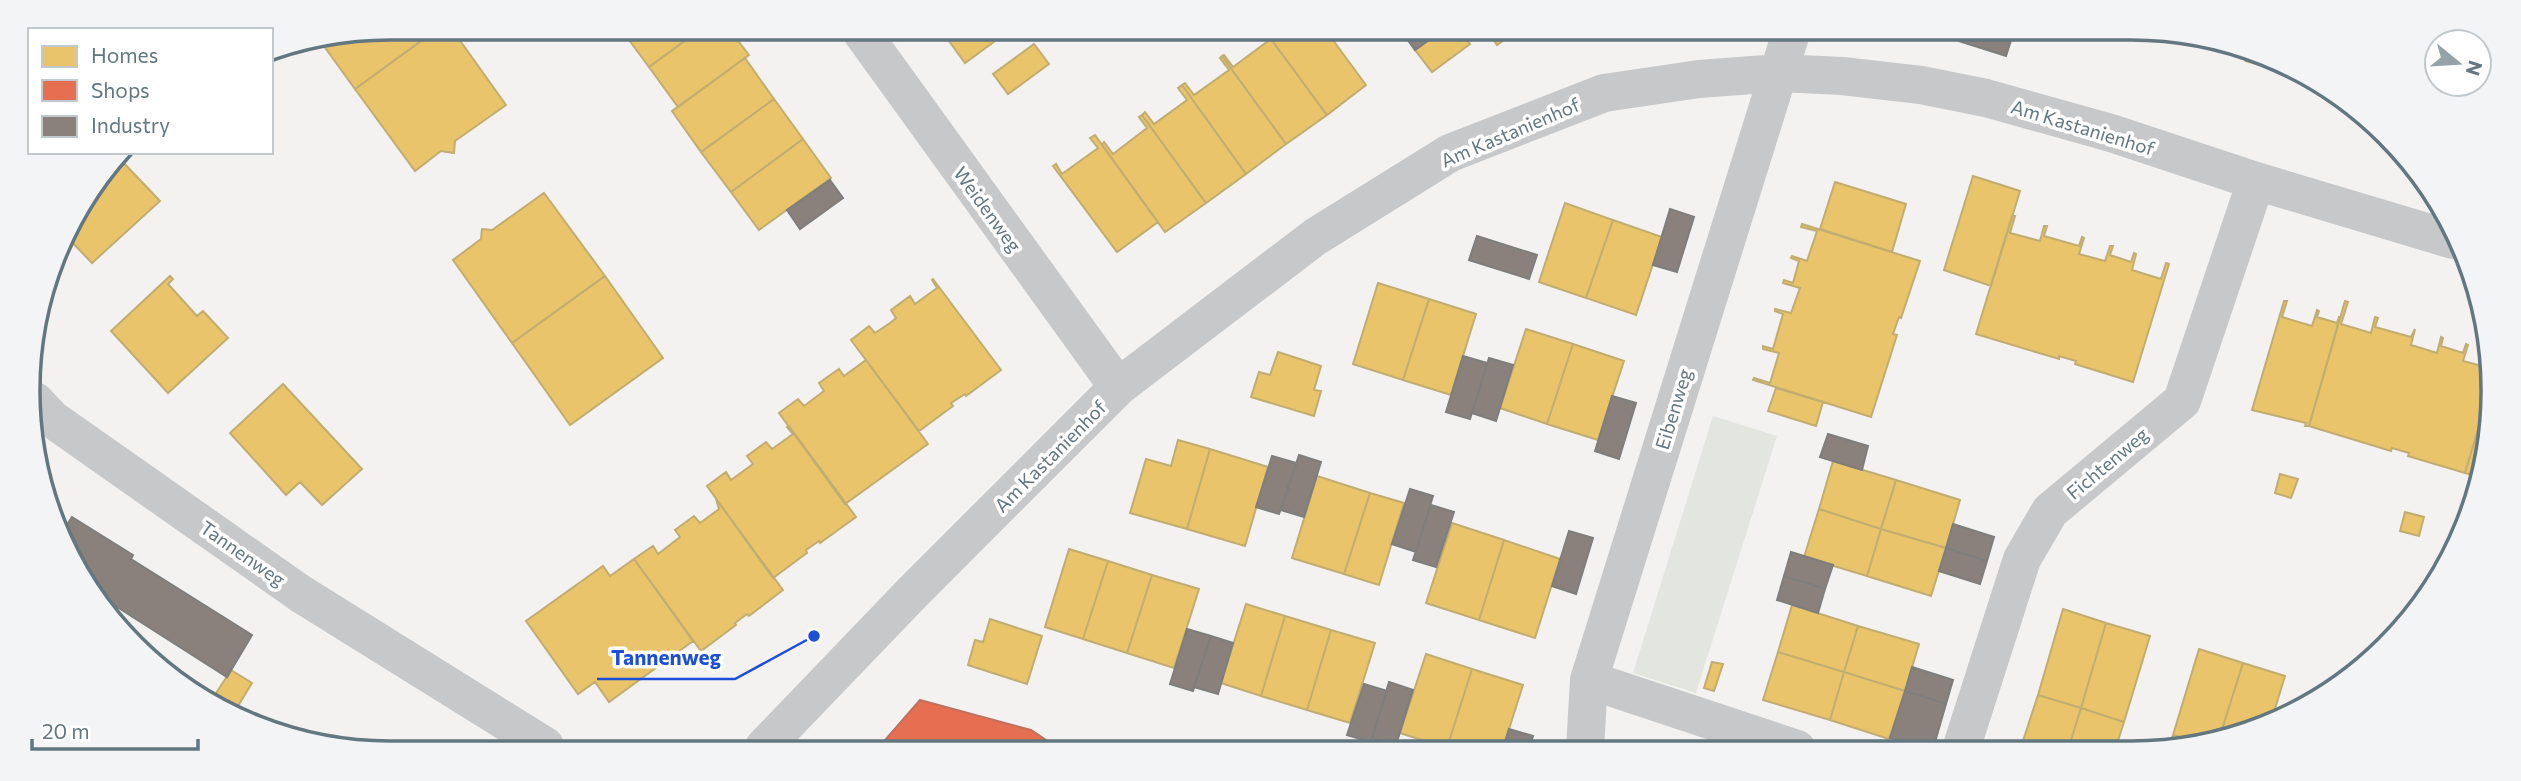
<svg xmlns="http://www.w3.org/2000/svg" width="2521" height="781" font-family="Commissioner,sans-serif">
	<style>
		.green { fill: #e3e5df }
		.homes { fill: #e9c46a; stroke: #c1ad71; stroke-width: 2 }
		.shops { fill: #e76f51; stroke: #bf715f; stroke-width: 2 }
		.industry { fill: #8a817c; stroke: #7e7e7d; stroke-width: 2 }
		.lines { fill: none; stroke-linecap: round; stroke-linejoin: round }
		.minor { stroke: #c7c8c9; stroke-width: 38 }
		.labels { text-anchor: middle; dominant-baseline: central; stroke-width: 7; stroke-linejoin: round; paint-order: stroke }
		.street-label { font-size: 19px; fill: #637780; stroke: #fff }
		.rim { fill: none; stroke: #637780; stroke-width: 3.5 }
		.leader { fill: none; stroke: #1d4ed8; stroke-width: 2.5 }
		.callout-dot { fill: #1d4ed8; stroke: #fff; stroke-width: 2.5 }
		.callout-label { font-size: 21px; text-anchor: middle; font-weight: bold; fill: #1d4ed8; stroke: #fff; stroke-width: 7; stroke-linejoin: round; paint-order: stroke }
	</style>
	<rect width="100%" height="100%" fill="#f3f2f1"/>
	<path class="green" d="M1713,416L1777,436L1696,693L1633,673Z"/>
	<path class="homes" d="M390,28H439L355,89L321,42Z
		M439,28H451L506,105L455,141L454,153L441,151L415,171L355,89Z
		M621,29H701L649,67Z
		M701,29H729L749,55L678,107L649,67Z
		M941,30H1010L965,63Z
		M1261,31H1265L1327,115L1286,144L1222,56L1224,55L1233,67L1268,41Z
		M1265,31H1270L1273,37L1281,31L1327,32L1366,85L1327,115Z
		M1440,32H1461L1470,44L1432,72L1415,50Z
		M1488,32H1515L1497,45Z
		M1034,44L1049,64L1008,94L993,74Z
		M2249,55L2289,71L2288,73L2246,61Z
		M1222,56L1286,144L1246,174L1182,85L1185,83L1194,95L1229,70L1220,58Z
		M745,58L774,99L701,152L672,111Z
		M1182,85L1246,174L1206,203L1142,115L1145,112L1154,124L1187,100L1178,88Z
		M774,99L803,139L731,192L701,152Z
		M1142,115L1206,203L1165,232L1102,145L1104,142L1113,154L1147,128L1139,117Z
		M1095,135L1158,222L1117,252L1053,166L1056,164L1062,174L1098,148L1090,138Z
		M803,139L831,178L759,230L731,192Z
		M120,159L160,201L92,263L64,234Z
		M1973,176L2020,191L1991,286L1944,270Z
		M1835,182L1906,204L1892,252L1820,229Z
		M544,193L605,276L512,343L453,260L481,239L482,229L492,230Z
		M1565,203L1613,220L1586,298L1539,282Z
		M2012,216H2015L2010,233L2040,241L2044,226H2047L2044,236L2079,246L2082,237L2084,238L2079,254L2105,261L2110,246H2113L2110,255L2131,262L2134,253L2136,254L2132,270L2161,279L2166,263L2169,264L2133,382L2075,364L2076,361L2059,356V359L1976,334Z
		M1613,220L1662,237L1636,315L1586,298Z
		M1802,224L1920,261L1901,318L1899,317L1893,334L1897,335L1871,417L1753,380L1754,378L1770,383L1779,353L1763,349V346L1773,349L1783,314L1775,311V309L1791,313L1800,288L1783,283L1784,280L1793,283L1799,261L1791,258L1792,256L1807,261L1817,231L1801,227Z
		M170,276L173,279L168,284L197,316L203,311L228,338L168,393L111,331Z
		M605,276L663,358L570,425L512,343Z
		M933,279L1001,370L966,396L965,394L951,403L953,406L919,431L851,340L869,326L875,333L890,323L896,318L891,310L910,296L915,304L937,288L932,280Z
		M1378,283L1429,299L1403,380L1353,364Z
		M1429,299L1476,314L1451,395L1403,380Z
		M2284,301H2287L2282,317L2312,326L2317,310L2319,311L2317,317L2337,323L2339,317H2340L2309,426H2305L2306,423L2252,410Z
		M2345,301L2348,302L2341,324L2371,333L2375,317L2378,318L2375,327L2411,337L2415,329L2411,345L2437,353L2441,337L2443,338L2441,346L2463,353L2466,344L2468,345L2463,361L2486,367V403L2465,473L2408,456L2409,453L2392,448L2391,451L2309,426Z
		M1526,329L1573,344L1547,424L1500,408Z
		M1573,344L1624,361L1598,440L1547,424Z
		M1278,352L1321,366L1314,390L1321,391L1314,416L1251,397L1259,372L1270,375Z
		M866,360L928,444L845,504L779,413L798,399L804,406L824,391L819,383L839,369L844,376Z
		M283,384L362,469L322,505L300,482L286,495L230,433Z
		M1776,388L1823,402L1816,426L1768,411Z
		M2486,403V462L2480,477L2465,473Z
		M789,426L856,517L820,543L819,541L806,550L807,553L773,578L707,486L726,472L731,480L753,464L747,456L766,442L772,449L793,434L787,427Z
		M1178,440L1210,449L1187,529L1130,513L1146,459L1171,466Z
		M1210,449L1268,467L1245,546L1187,529Z
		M1833,461L1896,480L1881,529L1819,509Z
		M2280,474L2298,479L2291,498L2275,493Z
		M1317,476L1370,493L1344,574L1292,558Z
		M1896,480L1960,500L1946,548L1881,529Z
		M1370,493L1404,503L1379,585L1344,574Z
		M716,499L783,590L749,616L747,614L735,623L736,625L701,651L634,559L653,546L658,554L680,537L675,530L694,516L700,523L719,509Z
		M1819,509L1881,529L1867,576L1804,557Z
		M2405,512L2424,517L2419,536L2400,531Z
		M1452,523L1504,540L1479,620L1426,603Z
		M1881,529L1946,548L1931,596L1867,576Z
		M1504,540L1560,559L1535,638L1479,620Z
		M1069,549L1108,561L1083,639L1045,627Z
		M634,559L693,641L609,702L595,682L578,694L526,621L603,566L610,576Z
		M1108,561L1152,575L1127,653L1083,639Z
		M1152,575L1199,589L1174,668L1127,653Z
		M1246,604L1285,616L1261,696L1221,683Z
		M1792,605L1858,626L1844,672L1778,652Z
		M2063,609L2106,623L2081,708L2038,695Z
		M1285,616L1331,630L1307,710L1261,696Z
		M990,619L1042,636L1027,684L968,665L975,640L983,642Z
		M2106,623L2150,636L2124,722L2081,708Z
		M1858,626L1919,644L1905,691L1844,672Z
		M1331,630L1375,643L1350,723L1307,710Z
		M2199,649L2243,663L2219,739L2202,743L2173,735Z
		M1778,652L1844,672L1830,720L1763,700Z
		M1426,654L1472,669L1447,748L1400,733Z
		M1712,662L1723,664L1714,691L1704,688Z
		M2243,663L2285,676L2270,725L2219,739Z
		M1472,669L1523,685L1503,748H1447Z
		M231,670L252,683L235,711L211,701Z
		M1844,672L1905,691L1889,739L1830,720Z
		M2038,695L2081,708L2068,750H2020Z
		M2081,708L2124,722L2115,750H2068Z
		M2173,735L2202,743L2168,750Z"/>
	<path class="shops" d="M920,700L1031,730L1058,748L879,747Z"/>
	<path class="industry" d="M1402,32H1440L1415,50Z
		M1961,34H2013L2006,56L1959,41Z
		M830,180L843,198L800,229L787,210Z
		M1670,209L1694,217L1677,272L1653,265Z
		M1477,236L1537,255L1529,279L1469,260Z
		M1463,356L1487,363L1470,419L1446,412Z
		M1489,358L1513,365L1496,421L1472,413Z
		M1612,396L1636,403L1619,459L1595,451Z
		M1828,434L1868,446L1862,470L1820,457Z
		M1299,455L1321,462L1304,517L1281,510Z
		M1272,456L1296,463L1279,514L1256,507Z
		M1410,489L1433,496L1416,552L1392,544Z
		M1431,505L1454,512L1436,567L1413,560Z
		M72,517L133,555L131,559L252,635L227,677L106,600L108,596L85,582L62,533Z
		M1953,524L1994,537L1987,561L1946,548Z
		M1569,531L1593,538L1576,594L1552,586Z
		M1946,548L1987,561L1980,584L1939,571Z
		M1791,552L1833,565L1825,589L1784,576Z
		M1784,576L1825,589L1818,613L1777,600Z
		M1187,629L1211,636L1193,691L1170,684Z
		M1211,636L1233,643L1218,694L1194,687Z
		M1912,667L1953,680L1946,704L1905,691Z
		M1389,682L1413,690L1396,745L1372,738Z
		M1364,684L1387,691L1371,742L1347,735Z
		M1905,691L1946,704L1933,749L1890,738Z
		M1509,729L1533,736L1529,749L1503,748Z"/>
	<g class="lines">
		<path class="minor" d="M860,30L1118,387
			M35,401L52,419L301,594L545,746
			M1589,680L1797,749
			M764,747L913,592L1118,387L1315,237L1450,153L1604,93L1699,79L1779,73L1842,76L1921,85L1986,98L2111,133L2256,181L2453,240
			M1585,749L1589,680L1791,33
			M1961,749L2022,559L2050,511L2182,401L2256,181"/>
	</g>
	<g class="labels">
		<g class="street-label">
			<text transform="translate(2083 127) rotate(17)">Am Kastanienhof</text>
			<text transform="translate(1510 132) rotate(-23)">Am Kastanienhof</text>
			<text transform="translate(988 209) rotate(54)">Weidenweg</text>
			<text transform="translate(1673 409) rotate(-73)">Eibenweg</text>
			<text transform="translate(1050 456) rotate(-45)">Am Kastanienhof</text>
			<text transform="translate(2107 463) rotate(-40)">Fichtenweg</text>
			<text transform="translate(243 553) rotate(35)">Tannenweg</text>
		</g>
	</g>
	<path d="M0 0H2521V781H0ZM390 40H2131A350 350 0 0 1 2481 390V391A350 350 0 0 1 2131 741H390A350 350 0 0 1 40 391V390A350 350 0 0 1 390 40Z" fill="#f3f4f5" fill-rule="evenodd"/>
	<path class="rim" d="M390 40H2131A350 350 0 0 1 2481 390V391A350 350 0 0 1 2131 741H390A350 350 0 0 1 40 391V390A350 350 0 0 1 390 40Z"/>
	<path class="leader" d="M814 636L735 679H597"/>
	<circle class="callout-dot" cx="814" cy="636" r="7"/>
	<g class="callout-label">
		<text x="666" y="665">Tannenweg</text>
	</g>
	<rect x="28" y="28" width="245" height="126" fill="#ffffff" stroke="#c1c9cc" stroke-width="2"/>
	<rect x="42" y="46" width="35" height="21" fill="#e9c46a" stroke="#c1c9cc" stroke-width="2"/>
	<text x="91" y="63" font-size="21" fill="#637780">Homes</text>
	<rect x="42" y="80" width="35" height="21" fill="#e76f51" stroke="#c1c9cc" stroke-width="2"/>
	<text x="91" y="98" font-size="21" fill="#637780">Shops</text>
	<rect x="42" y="116" width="35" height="21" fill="#8a817c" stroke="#c1c9cc" stroke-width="2"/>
	<text x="91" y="133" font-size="21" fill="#637780">Industry</text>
	<g transform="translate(2458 63) rotate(108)"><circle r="33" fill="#ffffff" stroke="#c1c9cc" stroke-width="2"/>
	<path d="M0-5L12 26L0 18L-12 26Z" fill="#95a2a8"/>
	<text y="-10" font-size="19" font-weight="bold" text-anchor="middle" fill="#637780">N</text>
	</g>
	<path d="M32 739v10h166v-10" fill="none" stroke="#637780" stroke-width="3.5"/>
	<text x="42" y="739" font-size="21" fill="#637780" stroke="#ffffff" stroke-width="5" paint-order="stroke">20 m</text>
</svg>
